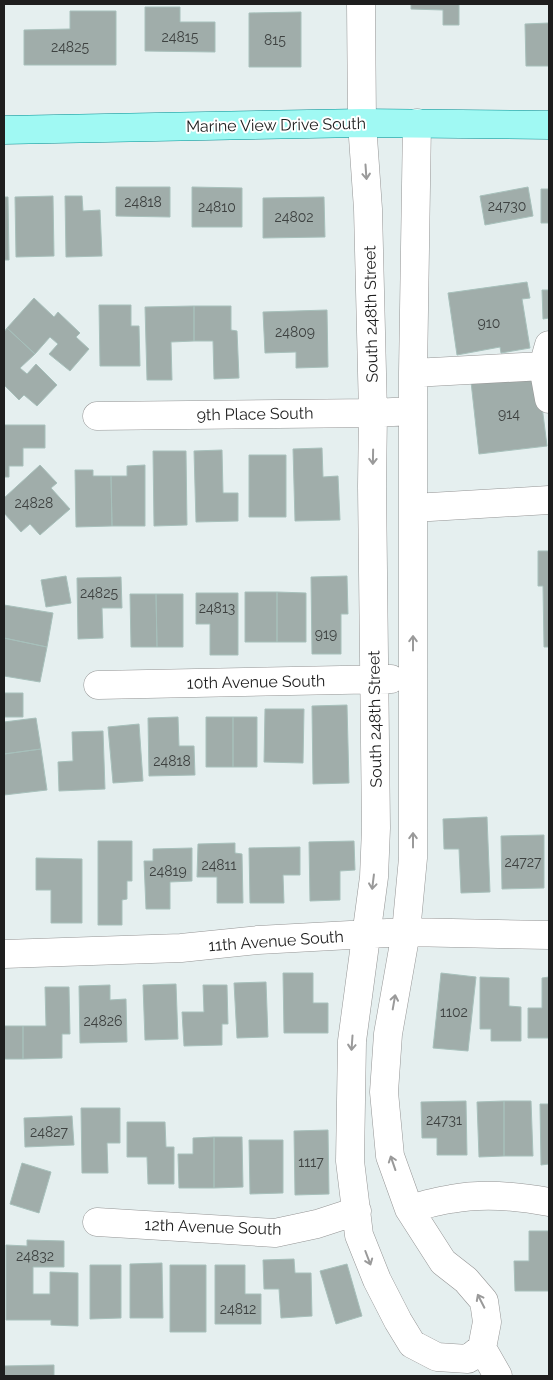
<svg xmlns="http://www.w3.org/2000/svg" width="553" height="1380" font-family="Raleway,sans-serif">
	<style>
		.building { fill: #a0adaa; stroke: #a7c0bb }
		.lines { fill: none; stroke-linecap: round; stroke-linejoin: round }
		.minor-casing { stroke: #959595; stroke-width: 29 }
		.major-casing { stroke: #049094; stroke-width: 29 }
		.minor { stroke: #fff; stroke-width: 28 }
		.major { stroke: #a0f9f3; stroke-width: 28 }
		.oneway { stroke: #9a9a9a }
		.labels { text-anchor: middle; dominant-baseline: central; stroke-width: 4; stroke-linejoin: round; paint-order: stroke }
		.number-label { font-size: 14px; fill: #3e4241 }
		.street-label { font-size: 16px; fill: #1e1e1e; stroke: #fff }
	</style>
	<rect width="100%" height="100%" fill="#e5efef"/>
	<path class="building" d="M411,4H459V25H443V10L411,9Z
		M145,7H180V22H215V52L145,51Z
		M70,11H116V65H24V30L70,29Z
		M301,12V67H249V13Z
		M549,23V66H526L525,24Z
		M116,187H170V217L116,216Z
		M192,187L242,188V227H192Z
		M528,187L533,216L485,225L480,196Z
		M541,189H549V223H541Z
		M53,196L54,256L16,257L15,197Z
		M65,196H82L83,211L100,210L102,256L66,257Z
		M4,197H8L9,260H4Z
		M324,197L325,237L263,238V198Z
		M527,282L530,298L522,299L530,348L501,353L500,347L457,355L448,293Z
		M542,290H549V318L543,319Z
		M34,298L54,317L58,312L80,333L76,337L89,349L70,371L49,354L58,344L50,337L35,354L7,328Z
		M99,305H131V326H139L140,366H100Z
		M194,306V341L171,342L172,380H147L145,307Z
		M194,306H231V330L237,331L239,378L214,379L213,341H194Z
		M327,310L328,367L296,368V352L265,353L263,312Z
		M7,328L35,354L20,368L27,374L36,364L57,385L37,406L24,395L19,400L4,385V332Z
		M538,374L547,446L479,454L471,382Z
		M4,425H45V448H23V466H9V477H4Z
		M322,448L323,477L338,476L340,520L295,521L293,449Z
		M222,450L223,493H238V521L196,522L194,451Z
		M153,451H186L187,525L154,526Z
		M249,455H286V517H249Z
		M40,465L57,483L51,488L70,509L40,535L30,524L21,532L4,513V498Z
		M145,465V526H112L111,476H127V466Z
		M75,470H93V476H111L112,526L76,527Z
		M538,551H549V647H544L543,586H538Z
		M66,576L71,603L46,607L41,580Z
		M347,576L348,614H341V654H312L311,577Z
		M121,577L122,608H102L103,638L78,639L77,578Z
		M245,592H277V642H245Z
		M277,592L306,593V642H277Z
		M196,593H238V655H210V624H196Z
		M130,594H156L157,647H131Z
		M156,594H183V647H157Z
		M4,605L53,613L47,647L4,638Z
		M4,638L47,647L40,682L4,676Z
		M4,693H23V717H4Z
		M347,705L349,783L313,784L312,706Z
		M265,709H304L303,763L264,762Z
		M178,717L179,746H194L195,775L149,776L148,718Z
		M206,717H233V767H206Z
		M233,717H257V767H233Z
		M36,718L41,749L4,754V722Z
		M139,724L143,781L113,783L108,727Z
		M103,731L105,789L59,791L58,762L73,761L72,732Z
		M41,749L47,790L4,795V754Z
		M487,817L490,892L461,893L459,849H444L443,819Z
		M544,835V888L502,889L501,836Z
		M98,841H132V881H127V899L122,900V925H98Z
		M354,841L355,870L340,871V900L310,901L309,842Z
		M235,843V853L242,854L243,903H217V877H197L198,844Z
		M300,847V875H283L284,903H250L249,848Z
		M192,848V881L170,882V909H146L144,861H153V849Z
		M36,858L82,859V923H51V890H36Z
		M283,973H313V1003H328V1033H284Z
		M441,973L476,977L468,1051L433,1048Z
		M480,977L509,978V1006L521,1007V1041H491V1029H480Z
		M549,977V1038H528V1008H542V978Z
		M266,982L268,1037L237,1038L234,983Z
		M176,984L178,1039L145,1040L143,985Z
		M110,985V1000L126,999L127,1042L80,1043L79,986Z
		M203,985H227L228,1024H222V1045L184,1046L182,1012H204Z
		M45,987H69L70,1034H62V1058L23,1059V1026H46Z
		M4,1006V1026H23V1059H4Z
		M466,1101L467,1155H437V1138H422L421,1102Z
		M504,1101V1156L479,1157L477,1102Z
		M504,1101H531L533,1156H504Z
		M540,1104H549V1164L541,1165Z
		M81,1108H120V1143H107L108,1173H82Z
		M72,1116L74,1145L25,1147L24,1118Z
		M127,1122H165L166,1147H174V1184H148L147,1157H127Z
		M328,1130L329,1194L295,1195L294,1131Z
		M214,1137V1188H179L178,1154H193V1138Z
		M214,1137H242L243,1187L214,1188Z
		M249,1140H283V1193L250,1194Z
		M22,1163L51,1172L39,1213L10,1204Z
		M529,1231H549V1291H515L514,1261H529Z
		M27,1240L64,1241V1267H33V1294H50V1272L78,1273V1326L51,1325V1320H6V1245L27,1246Z
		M294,1259L295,1273H311L312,1316L281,1318L279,1289H264L263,1260Z
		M162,1263L163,1318H130V1264Z
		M347,1264L362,1316L336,1324L320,1271Z
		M90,1265H121V1318L90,1319Z
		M170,1265H206V1332H170Z
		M215,1265H245V1294H261V1324H215Z
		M54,1365V1376H4V1366Z"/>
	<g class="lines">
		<g class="minor-casing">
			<path id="minor" d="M361,4L362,123L368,209L373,413L372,486L376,828L374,877L352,1041L350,1161L359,1235L377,1280L398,1321L412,1344L437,1357L468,1359L482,1348
				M417,123L413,373V858L406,932L388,1034L384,1092L390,1156L409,1209L443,1262L466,1280L484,1301L487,1322L482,1348L498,1376
				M549,345L543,366L549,399
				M413,373L543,366
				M97,416L373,413L413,411
				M413,508L549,500
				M98,685L391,679
				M4,954L181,948L258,940L406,932L549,935
				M409,1209C423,1205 437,1201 451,1199C484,1193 517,1196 549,1202
				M97,1222L275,1233L317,1224L357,1211"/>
		</g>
		<g class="major-casing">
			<path id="major" d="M4,130L362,123L549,125"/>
		</g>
		<use href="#minor" class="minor"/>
		<use href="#major" class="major"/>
	</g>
	<defs><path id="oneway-shaft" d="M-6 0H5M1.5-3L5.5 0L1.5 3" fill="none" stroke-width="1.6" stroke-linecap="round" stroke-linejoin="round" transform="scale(1.25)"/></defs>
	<g class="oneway">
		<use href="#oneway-shaft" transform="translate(366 172) rotate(86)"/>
		<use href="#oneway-shaft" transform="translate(373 457) rotate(91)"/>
		<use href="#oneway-shaft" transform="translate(413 643) rotate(-90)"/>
		<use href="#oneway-shaft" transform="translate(413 840) rotate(-90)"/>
		<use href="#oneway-shaft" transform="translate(373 882) rotate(97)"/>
		<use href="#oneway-shaft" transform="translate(394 1002) rotate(-80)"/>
		<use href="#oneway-shaft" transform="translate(352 1043) rotate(94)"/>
		<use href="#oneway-shaft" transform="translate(393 1163) rotate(-109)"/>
		<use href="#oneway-shaft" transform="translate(368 1258) rotate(69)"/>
		<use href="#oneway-shaft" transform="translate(481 1301) rotate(-117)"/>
	</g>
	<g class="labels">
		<g class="number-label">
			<text x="180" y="37">24815</text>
			<text x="275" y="40">815</text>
			<text x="70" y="47">24825</text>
			<text x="143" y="202">24818</text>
			<text x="507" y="206">24730</text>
			<text x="217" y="207">24810</text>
			<text x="294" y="217">24802</text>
			<text x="489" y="323">910</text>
			<text x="295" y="332">24809</text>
			<text x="509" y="414">914</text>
			<text x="34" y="503">24828</text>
			<text x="99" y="593">24825</text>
			<text x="217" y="608">24813</text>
			<text x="326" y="634">919</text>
			<text x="172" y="761">24818</text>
			<text x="523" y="862">24727</text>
			<text x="219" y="865">24811</text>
			<text x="168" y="871">24819</text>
			<text x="454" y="1012">1102</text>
			<text x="103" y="1021">24826</text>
			<text x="444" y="1120">24731</text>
			<text x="49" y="1132">24827</text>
			<text x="311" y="1162">1117</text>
			<text x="35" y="1256">24832</text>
			<text x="238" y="1309">24812</text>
		</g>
		<g class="street-label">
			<text transform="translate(276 125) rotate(-1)">Marine View Drive South</text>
			<text transform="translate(371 314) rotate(-91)">South 248th Street</text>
			<text transform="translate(255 414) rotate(-1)">9th Place South</text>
			<text transform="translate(256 682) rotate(-1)">10th Avenue South</text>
			<text transform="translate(375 719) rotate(-91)">South 248th Street</text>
			<text transform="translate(276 941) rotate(-4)">11th Avenue South</text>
			<text transform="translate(213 1227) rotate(2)">12th Avenue South</text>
		</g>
	</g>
	<rect width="553" height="1380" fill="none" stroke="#1e1e1e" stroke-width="10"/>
</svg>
